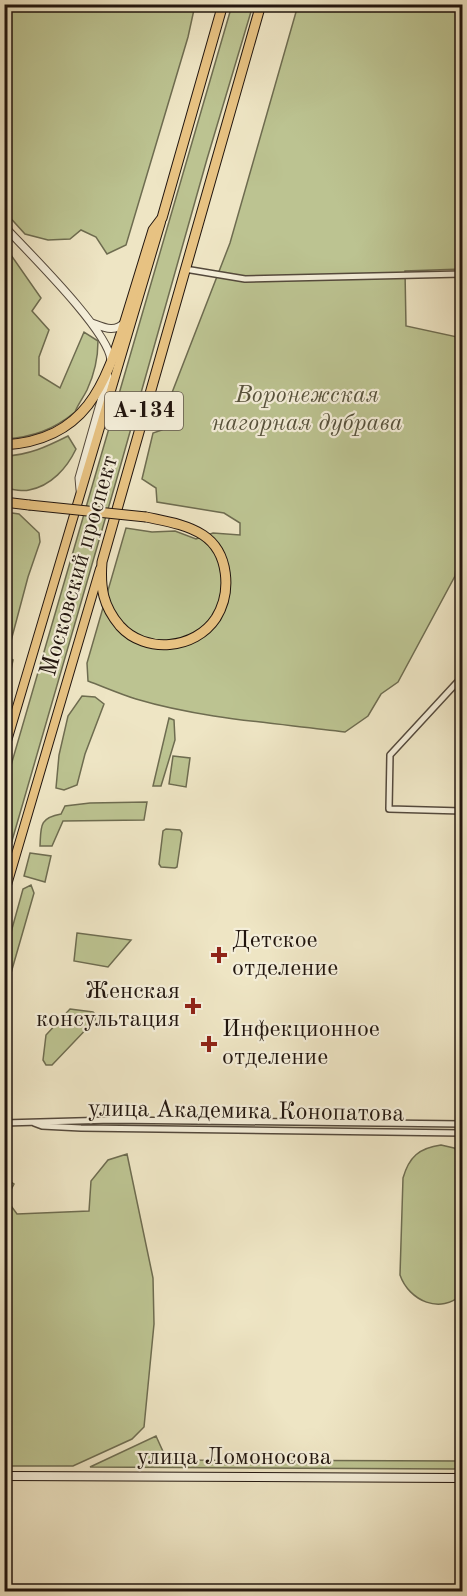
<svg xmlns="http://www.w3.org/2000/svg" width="467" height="1596" font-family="'Old Standard TT',serif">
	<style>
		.green { fill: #bcc391; stroke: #6e6c50; stroke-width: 1.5 }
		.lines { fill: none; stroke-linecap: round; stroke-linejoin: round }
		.minor-casing { stroke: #54493c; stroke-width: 8 }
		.tertiary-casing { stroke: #54493c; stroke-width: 9 }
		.secondary-casing { stroke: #21150e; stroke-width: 10 }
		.primary-casing { stroke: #21150e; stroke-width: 10 }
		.trunk-casing { stroke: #21150e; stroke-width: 11 }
		.minor { stroke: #f4eed9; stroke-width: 5 }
		.tertiary { stroke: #f4eed9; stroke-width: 7 }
		.secondary { stroke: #f4eed9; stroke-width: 8 }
		.primary { stroke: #e7c282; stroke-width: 8 }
		.trunk { stroke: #e7c282; stroke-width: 9 }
		.trunk-bridge-casing { stroke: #21150e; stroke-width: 11; stroke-linecap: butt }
		.trunk-bridge { stroke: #e7c282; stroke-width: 9 }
		.poi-dot { fill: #8f2418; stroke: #f4eed9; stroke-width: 2 }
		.labels { text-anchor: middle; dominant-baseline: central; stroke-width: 4.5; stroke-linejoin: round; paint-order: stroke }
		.shield { fill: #f4eed9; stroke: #60564b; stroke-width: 1.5 }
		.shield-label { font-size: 22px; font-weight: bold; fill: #21150e }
		.park-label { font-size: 24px; font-style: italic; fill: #57523c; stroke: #f4eed9 }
		.street-label { font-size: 24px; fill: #21150e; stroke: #f4eed9 }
		.poi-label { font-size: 24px; fill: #21150e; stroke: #f4eed9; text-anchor: start }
	</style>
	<rect width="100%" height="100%" fill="#eee5c4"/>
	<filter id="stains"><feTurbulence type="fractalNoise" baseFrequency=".00333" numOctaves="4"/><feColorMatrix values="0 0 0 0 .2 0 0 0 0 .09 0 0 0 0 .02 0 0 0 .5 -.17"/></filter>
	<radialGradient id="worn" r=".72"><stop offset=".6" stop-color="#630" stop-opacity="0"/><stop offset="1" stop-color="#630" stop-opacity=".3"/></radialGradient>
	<path class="green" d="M5,4L195,5L188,37L126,245L107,254L96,237L81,230L70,239L48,240L25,234L5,212Z
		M232,5H253L207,159L115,485L5,865V786Z
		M298,5H462V269L405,271L406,326L462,338V553L457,560L455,576L398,682L381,694L368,716L345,732C276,723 203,719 136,699C120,694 104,687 88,681L87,663L126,528L152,532L175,531L196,539L213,533L240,535V523L224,513L157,502L156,488L142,479L153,433L162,430L168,403L230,243Z
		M4,245L41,298L32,311L49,330L39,357V375L60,388L84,332L98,341C98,358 94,375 87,390C83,398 78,404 75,412C53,430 33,437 5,439Z
		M68,436L76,449C67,468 51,486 29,490C22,492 12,489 5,488V456C29,455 46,447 68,436Z
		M5,512L19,514L39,533L40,542L28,577L11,641L5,643L4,598L7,587L4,586Z
		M5,656L13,660L5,700Z
		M82,696L95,697L104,704L85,754L77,785L64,790L56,788L59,755L68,716Z
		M169,718L174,720L175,740L161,786H153Z
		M173,756L190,758L186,787L169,784Z
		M147,802L144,820L63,821L52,846H40C41,826 39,818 61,814L65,806L90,803Z
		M166,829L180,830L182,833L177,867L175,868L161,867L159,864L163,831Z
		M30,853L51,856L45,882L24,876Z
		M31,885L34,893L5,994V954L23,889Z
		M77,933L131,940L108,967L74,961Z
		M70,1009L93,1012L96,1015L95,1020L52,1065H46L43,1060L46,1035Z
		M441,1145L454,1148L462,1153V1294C441,1315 409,1301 400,1275L403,1178C409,1157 419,1148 441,1145Z
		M127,1154L153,1278L154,1324L144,1427L132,1439L73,1466H5V1178L14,1184L6,1199L17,1214L89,1211L91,1181L108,1160Z
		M156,1436L166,1458L175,1460L462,1461V1467L454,1469L90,1467Z"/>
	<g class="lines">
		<g class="minor-casing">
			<path id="minor" d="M185,269L245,279L462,274
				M462,677L390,755L389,809L462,811
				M461,811L459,774L462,770
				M4,1123L112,1120L462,1124
				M34,1123L42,1126L81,1128L462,1133"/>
		</g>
		<g class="tertiary-casing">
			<path id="tertiary" d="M4,226C27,251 108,330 111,360
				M92,323C105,328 115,333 125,322
				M80,490L79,478L108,376"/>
		</g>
		<g class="secondary-casing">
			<path id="secondary" d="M4,1476L462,1478"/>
		</g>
		<g class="primary-casing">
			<path id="primary" d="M4,751L161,222
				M4,895L100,569"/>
		</g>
		<g class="trunk-casing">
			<path id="trunk" d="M4,445C86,440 105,386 126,318C135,289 144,259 153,230L162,218L223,4
				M4,502L29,505
				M146,517C164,521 186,524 203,535C229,552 232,592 216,618C195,650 145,654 120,626C103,606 100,588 102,562L261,4"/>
		</g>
		<use href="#minor" class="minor"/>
		<use href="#tertiary" class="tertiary"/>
		<use href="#secondary" class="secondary"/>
		<use href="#primary" class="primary"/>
		<use href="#trunk" class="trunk"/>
		<g class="trunk-bridge-casing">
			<path id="trunk-bridge" d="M29,505L146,517"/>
		</g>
		<use href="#trunk-bridge" class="trunk-bridge"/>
	</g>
	<g class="poi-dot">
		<path d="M216 946h6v6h6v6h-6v6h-6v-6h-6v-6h6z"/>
		<path d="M190 997h6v6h6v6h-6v6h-6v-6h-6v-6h6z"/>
		<path d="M206 1035h6v6h6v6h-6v6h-6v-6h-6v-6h6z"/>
	</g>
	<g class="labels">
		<rect class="shield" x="105" y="392" width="78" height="38" rx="4.5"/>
		<g class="shield-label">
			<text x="144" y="411">А-134</text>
		</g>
		<g class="park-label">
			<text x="307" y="396">Воронежская<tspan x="307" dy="28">нагорная дубрава</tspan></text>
		</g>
		<g class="street-label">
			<text transform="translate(80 566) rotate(-74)">Московский проспект</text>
			<text transform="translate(246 1112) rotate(1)">улица Академика Конопатова</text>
			<text x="234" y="1458">улица Ломоносова</text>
		</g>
		<g class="poi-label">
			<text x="232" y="941">Детское<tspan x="232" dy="28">отделение</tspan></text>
			<text x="180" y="992" text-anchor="end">Женская<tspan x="180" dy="28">консультация</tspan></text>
			<text x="222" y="1030">Инфекционное<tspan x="222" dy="28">отделение</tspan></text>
		</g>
	</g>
	<rect width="467" height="1596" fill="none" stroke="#eee5c4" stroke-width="24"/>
	<rect x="6" y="6" width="455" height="1584" fill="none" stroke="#21150e" stroke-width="3"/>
	<rect x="12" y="12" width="443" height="1572" fill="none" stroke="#21150e" stroke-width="1.5"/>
	<rect width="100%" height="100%" filter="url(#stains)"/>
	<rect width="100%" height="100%" fill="url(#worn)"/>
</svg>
